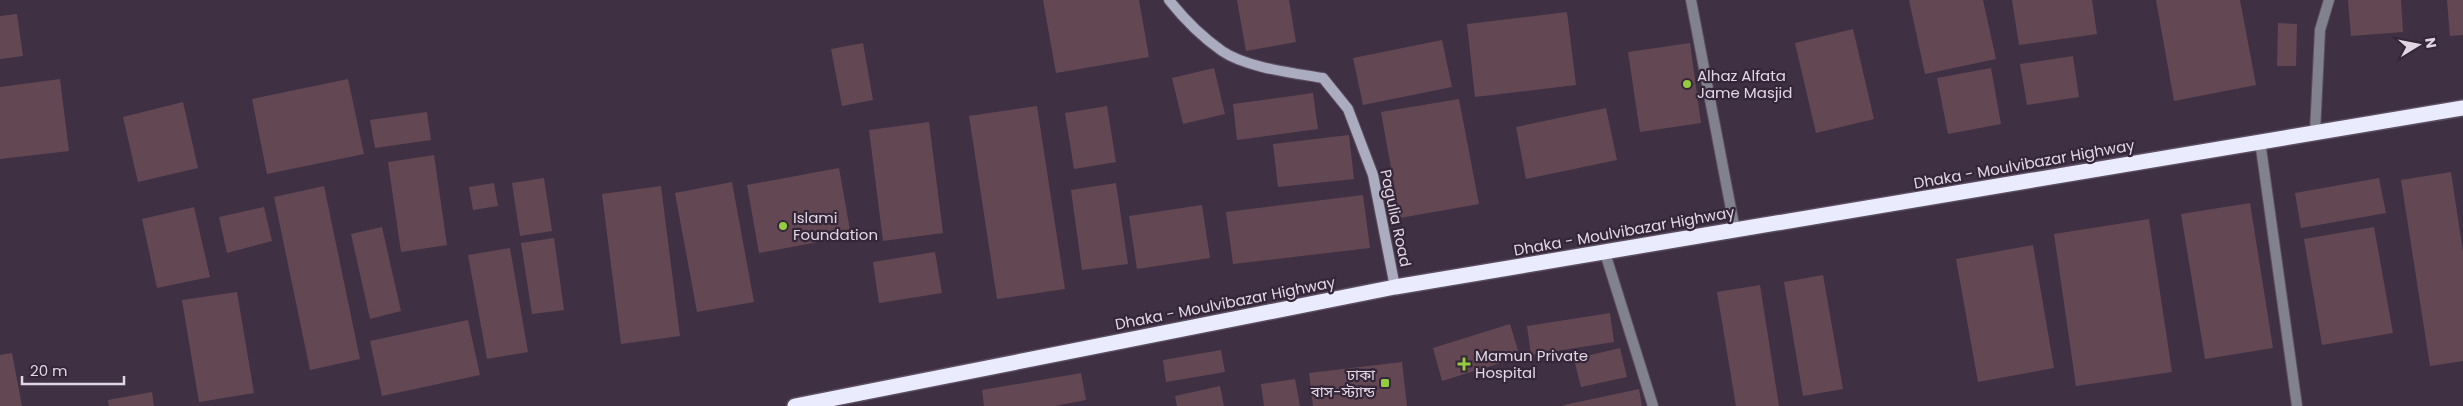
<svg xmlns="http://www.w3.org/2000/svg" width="2463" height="406" font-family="Poppins,'Noto Sans Bengali',sans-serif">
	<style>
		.building { fill: #634853 }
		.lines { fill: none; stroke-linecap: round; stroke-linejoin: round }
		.street-casing { stroke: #5c4e61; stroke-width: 12 }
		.secondary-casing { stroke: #5c4e61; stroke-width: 12 }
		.highway-casing { stroke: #5c4e61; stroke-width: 18 }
		.street { stroke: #81828e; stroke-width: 10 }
		.secondary { stroke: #abacbf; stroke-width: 10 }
		.highway { stroke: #eaebfd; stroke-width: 15 }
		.poi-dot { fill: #93cc3d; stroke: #352639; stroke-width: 2 }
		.labels { text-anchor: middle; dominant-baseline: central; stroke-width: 4.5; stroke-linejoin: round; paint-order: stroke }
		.poi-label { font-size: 15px; fill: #e1d7e4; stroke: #352639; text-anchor: start }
		.street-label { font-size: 15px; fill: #e1d7e4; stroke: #352639 }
	</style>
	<rect width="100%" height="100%" fill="#3f3044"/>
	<path class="building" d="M1043,0H1139L1149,57L1056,73Z
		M1237,0H1289L1296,42L1246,51Z
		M1909,0H1983L1996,59L1925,74Z
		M2012,0H2092L2097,34L2019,45Z
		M2156,0H2240L2256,85L2174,101Z
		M2348,0H2401L2403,32L2351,36Z
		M2447,0H2463V35L2450,36Z
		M1567,12L1576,85L1475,97L1467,24Z
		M17,14L23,56L0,59V16Z
		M2278,23L2297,24L2296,66H2277Z
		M1853,29L1874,119L1816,133L1795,43Z
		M1442,40L1452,87L1363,105L1353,58Z
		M863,43L873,100L842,106L831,49Z
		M1690,43L1701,123L1640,132L1628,52Z
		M2073,56L2079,97L2027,105L2020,64Z
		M1214,68L1225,114L1183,124L1172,78Z
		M1991,68L2001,124L1948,134L1937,78Z
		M60,79L69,151L0,159V87Z
		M348,79L364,154L267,174L252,99Z
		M1313,93L1318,129L1237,140L1233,104Z
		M1459,99L1479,204L1400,218L1381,112Z
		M183,102L198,168L138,182L123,117Z
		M1037,106L1065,289L997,299L969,116Z
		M1107,106L1116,162L1074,169L1065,113Z
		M1606,108L1617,160L1526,179L1516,127Z
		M427,112L431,140L375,148L370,120Z
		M929,122L943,233L883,241L869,130Z
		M1349,135L1354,179L1278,187L1273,144Z
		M434,155L447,245L401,252L388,162Z
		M839,168L851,236L759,253L747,185Z
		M2451,172L2463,252V361L2430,366L2401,180Z
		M544,178L552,231L520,236L512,183Z
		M2379,178L2386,213L2301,228L2295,193Z
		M732,182L754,302L697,312L675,193Z
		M494,183L498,206L473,210L469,187Z
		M1116,183L1128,264L1082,270L1071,190Z
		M324,186L360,359L310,370L274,197Z
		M661,186L680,336L621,344L602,194Z
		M1363,195L1370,248L1233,264L1226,212Z
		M2250,203L2273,348L2205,359L2181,214Z
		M1202,205L1210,258L1137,269L1129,216Z
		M194,207L210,277L157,288L142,219Z
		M264,207L272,241L227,253L219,217Z
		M2149,219L2172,372L2076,386L2054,234Z
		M382,227L401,311L370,319L351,234Z
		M2374,227L2393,333L2322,345L2304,239Z
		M554,238L564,310L532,314L521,243Z
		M2033,245L2054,368L1978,382L1956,259Z
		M510,248L528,352L487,359L468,255Z
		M935,252L942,293L879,303L873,262Z
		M1823,275L1843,389L1803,396L1784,282Z
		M1760,285L1779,406H1736L1717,292Z
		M237,292L254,393L199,402L182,300Z
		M1610,313L1614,342L1531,355L1527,326Z
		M468,320L480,375L382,396L370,341Z
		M1510,324L1520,357L1442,381L1433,348Z
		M1620,348L1627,377L1581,387L1574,359Z
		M1221,350L1225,372L1166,382L1163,360Z
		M12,353L22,406H0V355Z
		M1402,362L1407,406H1313L1309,373Z
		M1081,373L1086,400L1055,406H984L982,390Z
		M1295,379L1300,406H1264L1261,384Z
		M1220,386L1224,406H1177L1175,396Z
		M1639,389L1642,406H1564V405Z
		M152,392L154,406H109L108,400Z"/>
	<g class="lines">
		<g class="street-casing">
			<path id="street" d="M1691,0L1735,230
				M2315,132L2320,30L2329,0
				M2260,141L2297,406
				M1605,253L1653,406"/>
		</g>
		<g class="secondary-casing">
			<path id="secondary" d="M1169,0C1184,19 1202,37 1222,51C1247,68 1294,73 1323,78L1348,109L1373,175L1395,287"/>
		</g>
		<g class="highway-casing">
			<path id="highway" d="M795,406L1395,287L2463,108"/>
		</g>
		<use href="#street" class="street"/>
		<use href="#secondary" class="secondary"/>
		<use href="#highway" class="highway"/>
	</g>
	<g class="poi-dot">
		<circle cx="1687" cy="84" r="5"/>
		<circle cx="783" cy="226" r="5"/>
		<path d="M1461.5 356.5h5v5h5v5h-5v5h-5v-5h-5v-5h5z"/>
		<rect x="1380" y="378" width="10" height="10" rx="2.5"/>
	</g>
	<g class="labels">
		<g class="poi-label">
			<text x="1697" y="75">Alhaz Alfata<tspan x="1697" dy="17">Jame Masjid</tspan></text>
			<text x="793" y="217">Islami<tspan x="793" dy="17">Foundation</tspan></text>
			<text x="1475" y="355">Mamun Private<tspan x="1475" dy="17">Hospital</tspan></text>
			<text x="1375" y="374" text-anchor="end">ঢাকা<tspan x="1375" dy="17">বাস-স্ট্যান্ড</tspan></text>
		</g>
		<g class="street-label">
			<text transform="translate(2024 164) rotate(-10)">Dhaka - Moulvibazar Highway</text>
			<text transform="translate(1396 218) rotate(78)">Pagulia Road</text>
			<text transform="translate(1624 231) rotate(-10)">Dhaka - Moulvibazar Highway</text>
			<text transform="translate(1225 303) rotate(-11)">Dhaka - Moulvibazar Highway</text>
		</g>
	</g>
	<g transform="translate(2418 45) rotate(80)" stroke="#352639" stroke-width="4" paint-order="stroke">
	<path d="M0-4L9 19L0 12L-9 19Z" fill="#e1d7e4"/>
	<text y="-8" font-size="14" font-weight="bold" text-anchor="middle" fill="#e1d7e4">N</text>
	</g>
	<path d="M22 376v8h102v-8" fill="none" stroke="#e1d7e4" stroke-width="2.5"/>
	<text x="30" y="376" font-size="15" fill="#e1d7e4" stroke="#352639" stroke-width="4" paint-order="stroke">20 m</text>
</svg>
